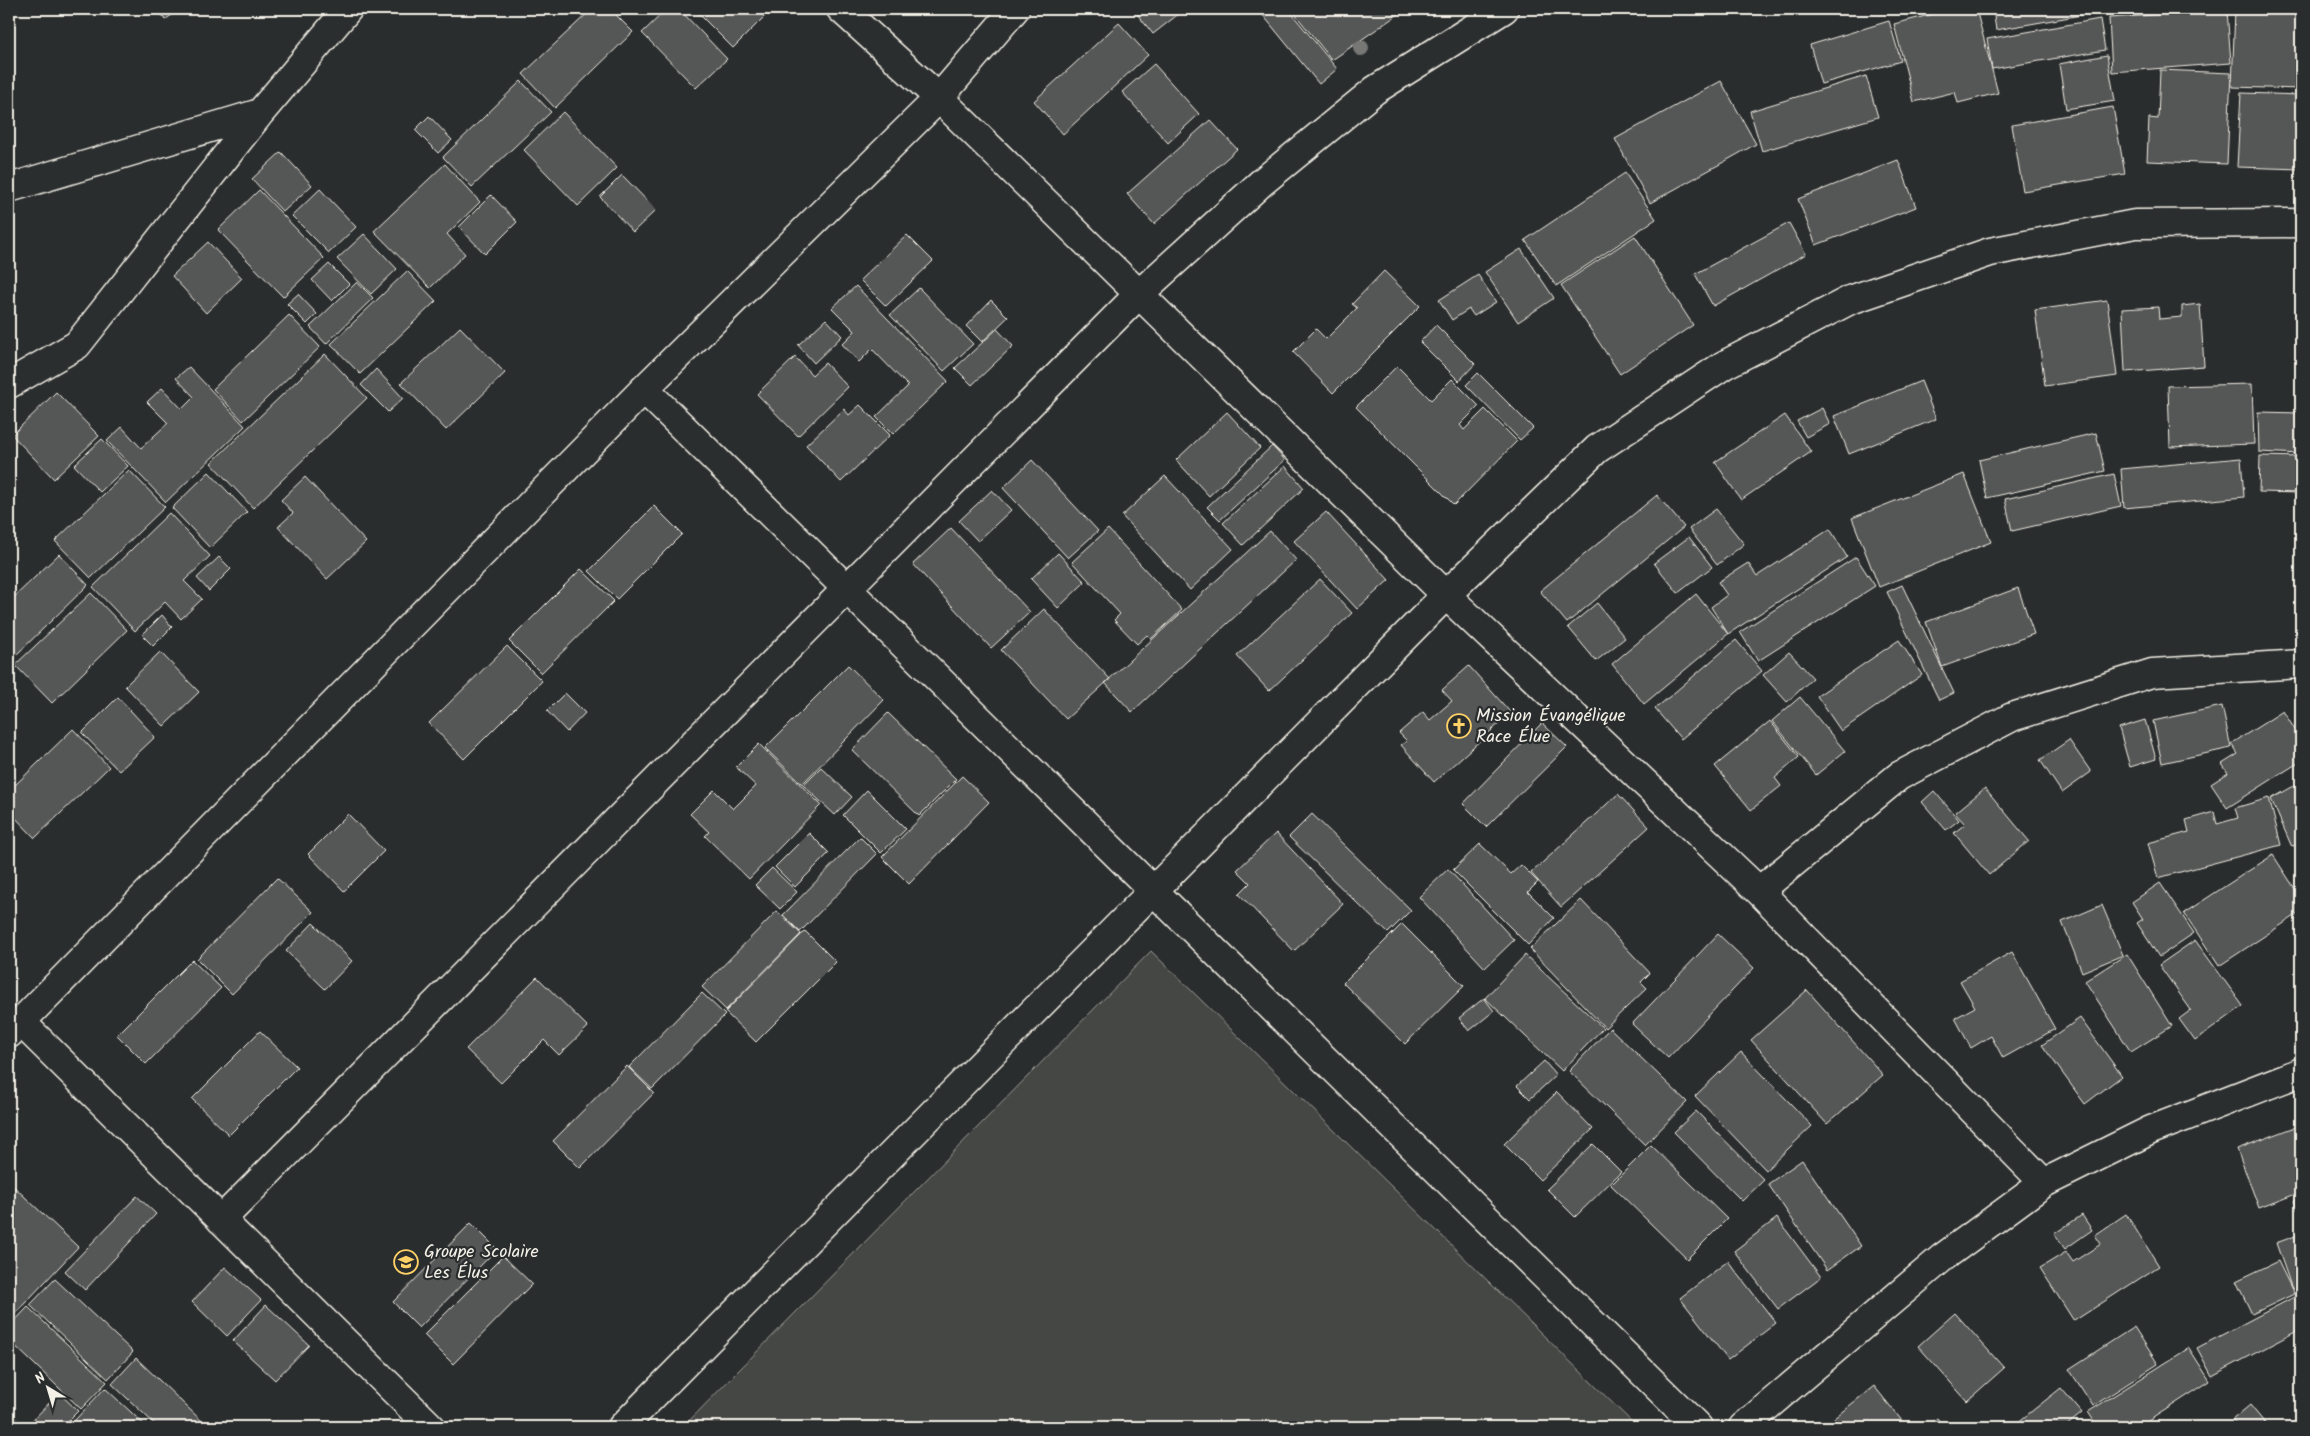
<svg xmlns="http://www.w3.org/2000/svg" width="2310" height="1436" font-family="Kalam,sans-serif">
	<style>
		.green { fill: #444645; stroke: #9c9c96 }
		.building { fill: #555756; stroke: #f4f1e8 }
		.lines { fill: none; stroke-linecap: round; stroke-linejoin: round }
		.minor-casing { stroke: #f4f1e8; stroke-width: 31 }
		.minor { stroke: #2a2d2e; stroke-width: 28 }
		.tree { fill: #777875 }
		.labels { text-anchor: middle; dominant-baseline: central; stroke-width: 4.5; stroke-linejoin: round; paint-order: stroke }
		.poi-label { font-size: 18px; fill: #f4f1e8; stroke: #2a2d2e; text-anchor: start }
	</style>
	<rect width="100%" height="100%" fill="#2a2d2e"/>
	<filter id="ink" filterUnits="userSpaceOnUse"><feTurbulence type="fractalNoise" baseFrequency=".02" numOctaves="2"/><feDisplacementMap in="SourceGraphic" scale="10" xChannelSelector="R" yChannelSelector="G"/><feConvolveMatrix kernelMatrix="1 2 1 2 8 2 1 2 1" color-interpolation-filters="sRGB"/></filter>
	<g filter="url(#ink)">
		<path class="green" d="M1151,951L1637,1427H683Z"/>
		<path class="building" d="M161,9H175L177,11L165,20L158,10Z
			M592,9H610L633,32L555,108L523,74Z
			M667,9H679L727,59L696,88L642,33Z
			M694,9H772L733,48Z
			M1133,9H1185L1153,34Z
			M1258,9H1288L1337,69L1319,84Z
			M1291,9H1401L1403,11L1332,60Z
			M1953,9H1976L1998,93L1958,103L1955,92L1914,102L1894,24Z
			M1993,9H2104V11L1996,30Z
			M2235,9L2301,12V89L2232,87Z
			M2227,10L2231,63L2112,72L2109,18Z
			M2100,19L2105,50L1992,69L1987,39Z
			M1889,21L1901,61L1821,84L1810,45Z
			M1119,23L1148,55L1063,134L1034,101Z
			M2107,55L2115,101L2066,109L2059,64Z
			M1154,64L1199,114L1168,143L1122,92Z
			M2160,70L2231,73L2227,164L2147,161L2149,118L2158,119Z
			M1866,76L1878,117L1762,151L1750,111Z
			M521,81L551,112L472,187L443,157Z
			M1721,81L1756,144L1650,203L1615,139Z
			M2241,93L2301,95V169L2237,167Z
			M2113,107L2125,174L2023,191L2012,125Z
			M563,112L617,168L578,206L524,150Z
			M429,116L452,140L438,153L415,130Z
			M1210,120L1237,149L1154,224L1127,194Z
			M281,152L312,185L283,212L252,179Z
			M1898,160L1916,207L1816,245L1798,199Z
			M445,164L480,202L447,234L465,254L430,288L374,231Z
			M1625,173L1656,219L1556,286L1525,240Z
			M622,175L656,210L633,232L600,197Z
			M320,189L356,227L329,253L292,216Z
			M259,190L324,258L283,297L218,230Z
			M491,195L517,222L485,254L459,227Z
			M1789,223L1806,254L1713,306L1695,274Z
			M364,234L397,269L371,294L337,259Z
			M907,235L933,261L886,306L860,280Z
			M1635,236L1693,325L1620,374L1561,285Z
			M208,242L242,278L206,313L172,276Z
			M1521,249L1554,298L1518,322L1485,272Z
			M329,264L349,284L332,301L312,280Z
			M407,271L436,301L360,374L331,344Z
			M1384,271L1420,306L1333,393L1293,352L1316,329L1326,339L1357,308L1352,304Z
			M1478,275L1496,302L1474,316L1469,309L1452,320L1439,300Z
			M357,282L373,298L326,344L310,327Z
			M856,286L948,381L893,434L876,417L908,386L872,349L859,362L842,344L855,331L832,308Z
			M919,288L973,344L944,371L890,315Z
			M298,294L317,314L307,324L287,304Z
			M991,300L1008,317L982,342L966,326Z
			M2107,300L2117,376L2045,386L2035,310Z
			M2200,304L2204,366L2125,372L2122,309L2158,307L2159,319L2182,317V306Z
			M289,315L320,347L243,421L213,389Z
			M826,319L842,336L814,363L798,345Z
			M1436,325L1475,364L1459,381L1420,342Z
			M460,327L505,373L446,430L401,383Z
			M997,329L1013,346L972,385L955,368Z
			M325,354L367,398L253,508L211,463Z
			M795,357L812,375L825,363L848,387L798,436L757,394Z
			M1397,366L1431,400L1452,379L1479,406L1460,425L1464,430L1485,409L1517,441L1454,505L1356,407Z
			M189,367L245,426L166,502L107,441L122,427L141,448L168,423L147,402L162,388L182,409L194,397L176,378Z
			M376,369L403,398L388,412L361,385Z
			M1478,373L1533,428L1520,440L1466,385Z
			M1921,381L1936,419L1849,454L1834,416Z
			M2252,384L2254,444L2170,447L2168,386Z
			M56,392L99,436L54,479L12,435Z
			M860,405L890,435L841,482L806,445L844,409L849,415Z
			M1822,408L1830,424L1806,437L1797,421Z
			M1227,412L1260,448L1209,496L1176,460Z
			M2258,412L2301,413V454L2259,452Z
			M1785,415L1811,452L1741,500L1715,462Z
			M2096,433L2105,471L1987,498L1979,460Z
			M102,439L128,466L100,492L74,465Z
			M1272,446L1285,460L1220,520L1207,507Z
			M2260,456L2301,457V493L2259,492Z
			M2241,458L2244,497L2124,508L2121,469Z
			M1032,460L1098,531L1068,558L1003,488Z
			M1285,466L1304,488L1243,545L1223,523Z
			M129,470L165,507L91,578L55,541Z
			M209,472L247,512L210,548L172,508Z
			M1964,474L1991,542L1879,587L1852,518Z
			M2114,474L2121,506L2012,531L2005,499Z
			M1165,476L1233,549L1190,590L1122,516Z
			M305,477L366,542L327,579L278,527L293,513L281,500Z
			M992,490L1011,510L978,541L959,521Z
			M1657,495L1684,527L1567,623L1540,591Z
			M654,506L682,534L617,599L589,571Z
			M1716,509L1744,544L1717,565L1689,529Z
			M1326,512L1389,580L1357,609L1294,541Z
			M169,513L210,556L184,581L202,599L181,619L165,602L135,631L93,587Z
			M951,528L1030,612L991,648L913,564Z
			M1108,529L1182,610L1151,639L1147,635L1137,644L1114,620L1120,614L1072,562Z
			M1830,529L1847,557L1728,634L1711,607L1727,595L1718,582L1748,563L1757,576Z
			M1270,531L1296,560L1132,712L1105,683Z
			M1689,537L1712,567L1678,593L1654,563Z
			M1058,553L1085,582L1058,608L1031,579Z
			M59,554L88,585L11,660L9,658V602Z
			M219,557L231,569L209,591L197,578Z
			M1856,557L1875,586L1758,661L1740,632Z
			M581,569L614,601L541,673L509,641Z
			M1320,579L1352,613L1269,691L1237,656Z
			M1902,585L1954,693L1939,700L1887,592Z
			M2018,588L2034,634L1942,667L1926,622Z
			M91,593L127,630L52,703L15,665Z
			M1696,594L1728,634L1644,704L1612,664Z
			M1597,603L1625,638L1596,661L1568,627Z
			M1044,609L1110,679L1066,719L1001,650Z
			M162,615L172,627L153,646L142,635Z
			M1736,640L1762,671L1681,739L1655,709Z
			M1899,640L1922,675L1841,731L1817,696Z
			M507,646L542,681L464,759L429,723Z
			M160,652L199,692L164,726L125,686Z
			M1789,652L1813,678L1787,702L1763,675Z
			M848,665L884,700L802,784L765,748Z
			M1469,666L1511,713L1434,782L1401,745L1407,741L1399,733L1423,712L1430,720L1452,701L1442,690Z
			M565,693L585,713L567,732L547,711Z
			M118,697L155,737L119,771L82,733Z
			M1800,697L1845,751L1816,775L1772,721Z
			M2222,706L2231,748L2162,763L2153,721Z
			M2283,711L2301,739V761L2227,808L2211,784L2228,773L2222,764L2238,754L2231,744Z
			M888,713L956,779L919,816L852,750Z
			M2145,720L2156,759L2130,767L2119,728Z
			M1770,721L1799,757L1775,778L1781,786L1751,810L1715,766Z
			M1542,723L1567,747L1486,827L1463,804Z
			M73,729L109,767L35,838L9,811V791Z
			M2069,740L2091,772L2062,793L2040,760Z
			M759,744L821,805L749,879L705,836L709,832L690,814L714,790L733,809L756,786L736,767Z
			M821,767L852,797L835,815L803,785Z
			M962,776L989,802L909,884L882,857Z
			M2301,782V841L2292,847L2271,799Z
			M1985,788L2029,841L1989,875L1954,833L1965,824L1955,813Z
			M867,790L906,829L881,853L843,815Z
			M1934,791L1959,820L1946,830L1922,802Z
			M1618,794L1649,827L1561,907L1531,873Z
			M2269,798L2281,845L2158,878L2148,843L2189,832L2186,820L2214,812L2217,824L2238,818L2235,808Z
			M348,814L384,851L344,891L308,854Z
			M1312,814L1411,910L1388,933L1289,837Z
			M809,833L829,853L795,887L775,867Z
			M1276,833L1343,904L1294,951L1239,894L1250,883L1237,870Z
			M860,837L877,854L800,932L783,915Z
			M1480,844L1511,874L1521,865L1538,882L1528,892L1554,918L1528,945L1453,870Z
			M2273,855L2301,898V912L2219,966L2184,913Z
			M772,868L797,892L780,909L755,885Z
			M1448,869L1514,940L1485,968L1419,897Z
			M277,878L313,912L232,994L197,959Z
			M2160,883L2194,933L2159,957L2137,923L2143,919L2132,902Z
			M1581,900L1650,973L1641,982L1647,988L1605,1028L1530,949Z
			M2102,905L2123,955L2082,972L2062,922Z
			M777,911L801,934L726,1010L702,987Z
			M313,923L352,961L325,989L286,951Z
			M1402,924L1464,986L1405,1044L1343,983Z
			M805,931L836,962L756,1042L725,1012Z
			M1718,934L1754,968L1668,1058L1632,1024Z
			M2195,940L2243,1006L2195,1041L2179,1019L2191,1010L2159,965Z
			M2012,952L2055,1029L2003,1058L1991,1036L1971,1048L1955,1018L1975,1007L1960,981Z
			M2127,954L2172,1026L2131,1052L2085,981Z
			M1525,955L1603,1028L1562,1071L1485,998Z
			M192,960L221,988L146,1064L117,1035Z
			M537,977L588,1027L559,1055L544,1040L501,1083L466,1049Z
			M1807,990L1883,1075L1827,1124L1751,1040Z
			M702,993L725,1015L652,1089L629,1067Z
			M1484,998L1494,1011L1469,1031L1459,1018Z
			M2080,1018L2122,1076L2085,1104L2042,1045Z
			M1610,1028L1687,1102L1645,1145L1569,1071Z
			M260,1031L297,1067L229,1135L192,1099Z
			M1741,1052L1812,1126L1766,1170L1695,1096Z
			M1544,1061L1556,1075L1530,1099L1517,1086Z
			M627,1066L654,1093L580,1168L553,1141Z
			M1557,1092L1593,1129L1540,1180L1504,1144Z
			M1696,1111L1764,1180L1742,1201L1674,1132Z
			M2301,1125V1192L2259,1208L2237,1149Z
			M1593,1144L1621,1172L1575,1217L1547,1189Z
			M1651,1145L1727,1219L1687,1259L1611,1185Z
			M1802,1160L1861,1246L1827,1270L1768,1184Z
			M9,1182L78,1247L9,1320Z
			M137,1196L156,1214L85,1290L65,1271Z
			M2301,1198V1212L2299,1213L2294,1201Z
			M2126,1214L2159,1266L2074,1321L2040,1268L2066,1252L2073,1262L2101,1244L2095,1235Z
			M2082,1215L2092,1230L2065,1249L2054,1234Z
			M1777,1218L1821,1277L1778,1309L1734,1251Z
			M471,1223L497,1249L419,1328L393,1302Z
			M2301,1234V1286L2292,1289L2276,1243Z
			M503,1256L532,1284L453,1364L424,1335Z
			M1728,1261L1776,1323L1728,1360L1680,1298Z
			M2278,1261L2294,1294L2252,1314L2236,1281Z
			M225,1267L261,1300L227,1336L192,1302Z
			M55,1279L133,1352L108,1379L30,1305Z
			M2296,1296L2301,1306V1329L2212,1376L2197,1348Z
			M266,1305L309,1345L275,1380L233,1341Z
			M28,1307L107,1382L81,1409L9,1340V1327Z
			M1955,1313L2004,1368L1967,1401L1918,1346Z
			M2134,1327L2158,1364L2093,1406L2069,1369Z
			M2189,1348L2210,1381L2139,1427H2098L2088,1412Z
			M136,1358L208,1427H158L112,1384Z
			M1874,1386L1907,1427H1823Z
			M105,1388L147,1427H81L74,1421Z
			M2061,1388L2082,1413L2065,1427H2012Z
			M59,1393L78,1411L62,1427H26Z
			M2250,1405L2268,1427H2238L2232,1420Z
			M9,1412L25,1427H9Z
			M1937,1418L1945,1427H1926Z"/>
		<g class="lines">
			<g class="minor-casing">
				<path id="minor" d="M841,9L939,98L1446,595L1759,891L2044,1183
					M9,188L260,113
					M9,384L77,345L260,113L348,9
					M644,389L1698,1427
					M1759,891L1899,776L2012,717L2152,673L2301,664
					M21,1022L431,1427
					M9,1034L644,389L939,98L1015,9
					M221,1220L1139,294L1261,183L1375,90L1504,9
					M622,1427L1446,595L1597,449L1724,365L1850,300L1990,252L2135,224L2301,223
					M1743,1427L1942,1258L2044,1183L2151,1130L2301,1072"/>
			</g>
			<use href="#minor" class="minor"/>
		</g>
		<circle class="tree" cx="1361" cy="48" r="8"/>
	</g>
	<defs>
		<g id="church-ring" transform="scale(1.25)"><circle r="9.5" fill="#2a2d2e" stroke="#ffd166" stroke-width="1.5"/><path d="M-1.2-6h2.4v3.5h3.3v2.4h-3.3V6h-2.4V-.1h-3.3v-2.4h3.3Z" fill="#ffd166"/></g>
		<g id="school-ring" transform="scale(1.25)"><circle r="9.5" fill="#2a2d2e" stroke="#ffd166" stroke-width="1.5"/><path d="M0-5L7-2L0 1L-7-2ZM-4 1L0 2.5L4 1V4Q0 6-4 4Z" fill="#ffd166"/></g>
	</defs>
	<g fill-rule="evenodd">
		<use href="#church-ring" x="1459" y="726"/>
		<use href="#school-ring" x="406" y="1262"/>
	</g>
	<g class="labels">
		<g class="poi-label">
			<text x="1476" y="716">Mission Évangélique<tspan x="1476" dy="21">Race Élue</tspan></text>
			<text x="424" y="1252">Groupe Scolaire<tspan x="424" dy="21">Les Élus</tspan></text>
		</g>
	</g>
	<rect width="2310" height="1436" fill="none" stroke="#2a2d2e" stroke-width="30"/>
	<rect x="15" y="15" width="2280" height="1406" fill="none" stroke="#f4f1e8" stroke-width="2" filter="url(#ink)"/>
	<g transform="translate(48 1388) rotate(322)" stroke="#2a2d2e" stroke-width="4" paint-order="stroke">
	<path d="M0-4L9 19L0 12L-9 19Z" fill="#f4f1e8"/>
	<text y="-8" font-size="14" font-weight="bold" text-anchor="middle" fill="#f4f1e8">N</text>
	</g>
</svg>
